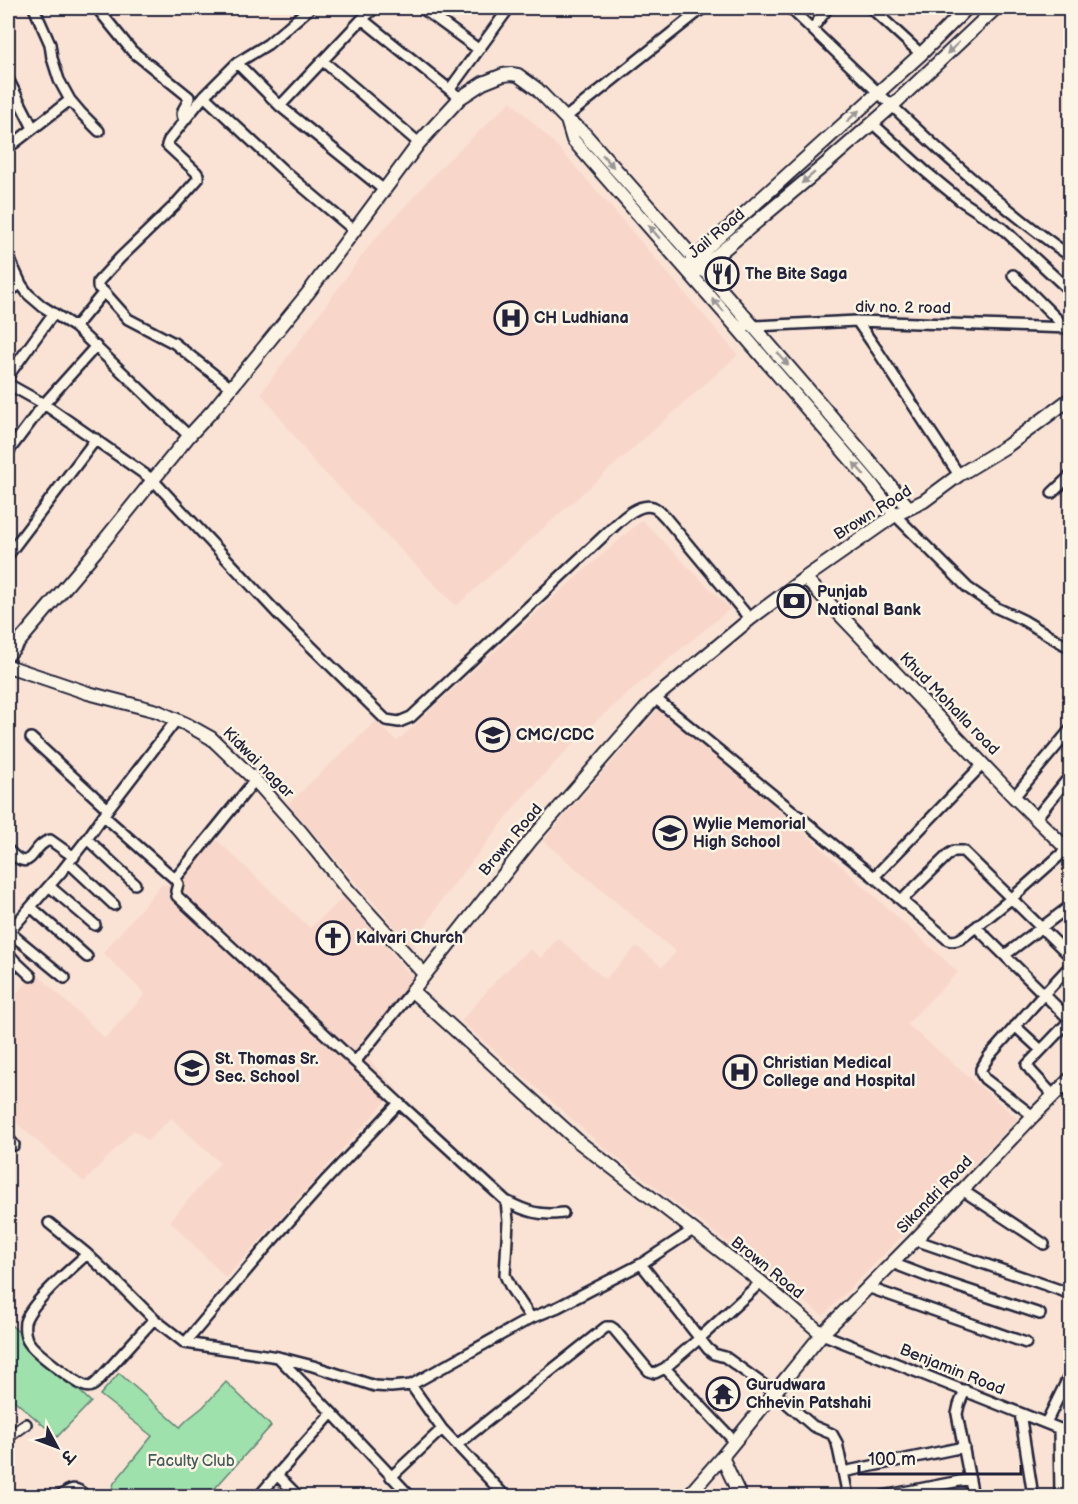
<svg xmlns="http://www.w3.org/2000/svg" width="1078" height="1504" font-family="'Balsamiq Sans','Playpen Sans Deva',sans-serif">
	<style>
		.built { fill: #f8d7ca }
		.green { fill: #9ee1ac; stroke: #608274; stroke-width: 1.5 }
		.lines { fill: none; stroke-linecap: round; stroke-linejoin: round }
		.minor-casing { stroke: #22223b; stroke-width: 14 }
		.tertiary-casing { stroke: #22223b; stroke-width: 16 }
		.minor { stroke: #fcf5e5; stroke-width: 9 }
		.tertiary { stroke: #fcf5e5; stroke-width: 12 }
		.oneway { fill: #9a9698 }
		.labels { text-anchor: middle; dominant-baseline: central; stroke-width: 5; stroke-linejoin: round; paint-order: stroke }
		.street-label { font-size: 16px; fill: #22223b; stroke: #fcf5e5 }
		.poi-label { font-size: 16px; font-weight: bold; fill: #22223b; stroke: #fcf5e5; text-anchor: start }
		.park-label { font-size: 16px; fill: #475b5d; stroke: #fcf5e5 }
	</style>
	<rect width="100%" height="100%" fill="#fae3d5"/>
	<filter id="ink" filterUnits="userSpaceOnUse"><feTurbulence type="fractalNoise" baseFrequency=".0167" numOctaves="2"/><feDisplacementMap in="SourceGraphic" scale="12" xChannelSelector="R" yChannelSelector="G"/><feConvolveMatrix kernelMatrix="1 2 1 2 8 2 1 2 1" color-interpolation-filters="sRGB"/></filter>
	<g filter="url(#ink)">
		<path class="built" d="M511,101L557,146L612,208L738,355L456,606L314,462L261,393L372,242L443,165Z
			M642,520L730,609L659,667L588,728L522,798L440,902L413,948L288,804L376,721L397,741L556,595Z
			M659,708L797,826L958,972L907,1024L1018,1119L823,1316L602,1146L461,1021L500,976L530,949L541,958L558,938L605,979L637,946L662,967L676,952L543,841Z
			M216,839L310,928L344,897L414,979L357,1047L397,1089L226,1278L170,1221L220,1163L171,1118L148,1141L134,1130L84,1182L8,1116V1002L36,973L105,1038L145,994L103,953L161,885L179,883Z"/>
		<path class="green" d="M8,1322L91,1402L57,1437L8,1395Z
			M119,1373L180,1427L188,1419L203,1407L226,1382L271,1426L208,1496H115L111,1493L114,1483L152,1436L100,1395Z"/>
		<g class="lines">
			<g class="minor-casing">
				<path id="minor" d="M34,8L50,44L52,58L59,80L70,100L81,113L99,131
					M97,8L132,51L189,97C189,105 178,110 184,120
					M375,8L362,19L280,106L384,190
					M422,8L478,49
					M790,8C880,94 968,184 1070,256
					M871,8L921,54
					M362,19L460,98
					M812,29L828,8
					M323,61L419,143
					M237,63L280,106
					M8,79L33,128
					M450,89L509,8
					M204,96L284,171L355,231
					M565,118L703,8
					M872,123L926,172L960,200L1002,228L1070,291
					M8,148L70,100
					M8,256L21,284L28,294L42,306L75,327L189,436
					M1013,275L1066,328
					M8,292L21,284
					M104,292L128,319L174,343L231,388
					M857,321L877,350L959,475
					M735,325L754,326L857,321L1070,328
					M75,327L104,292L98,287V282L120,258L174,206L198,179V175L196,172L167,145L169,140L204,96L237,63L268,44L310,8
					M8,376L53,314
					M8,384L44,404L153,480L279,615L386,720L399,722L411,717L610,530C620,521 638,502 653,507C658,509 661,513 665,517L750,619
					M8,452L44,404L96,346
					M1052,493L1070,476
					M895,515L968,588L997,608L1023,620L1070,648
					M8,555L96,439
					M655,698L835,846L874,877L948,940C959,944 967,933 976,927L1070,1020L1027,1065L1031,1071L1054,1096
					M31,738L108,809
					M1014,797L1070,730
					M104,816L175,879L178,884L176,891L177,896L355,1062
					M1036,818L1070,776
					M87,839L135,884
					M8,850C33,877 30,845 50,840L74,857
					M69,863L114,905
					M874,877L983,764
					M175,879L255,780
					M49,886L95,925
					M902,900L949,854L954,851H963L1070,956
					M31,907L87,957
					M976,927L1012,898L1067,849
					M9,932L65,978
					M8,933L62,871L87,839L108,809L177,719
					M8,953L15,961L8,969
					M1005,955L1070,906
					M15,961L31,976
					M1015,1026L1041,1050
					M399,1103L506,1201C527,1212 540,1216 563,1213
					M1033,1116L985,1079L981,1073V1069L989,1056L1044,994L1070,966
					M8,1138L14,1145
					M962,1190L1044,1244
					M506,1201L508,1221L505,1275L511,1288L531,1318
					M49,1223L87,1254L116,1281L154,1319L185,1343L278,1357L313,1366L375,1386L391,1387L411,1385L531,1318L558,1307L641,1264L693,1230
					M915,1240L1063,1291L1070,1295
					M87,1254C71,1269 31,1302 25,1322C24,1329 25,1339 30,1344C35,1352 76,1383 85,1386C90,1388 93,1386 97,1382L154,1319
					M892,1263L926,1276L1040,1314
					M641,1264L708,1349L714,1354L725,1357L775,1393L813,1426L832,1434L837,1443L848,1496
					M867,1287L1026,1343
					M822,1334L1070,1433
					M185,1343L268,1245L327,1179L399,1103L355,1062L412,991
					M278,1357L332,1413L410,1496
					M411,1385L442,1429L505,1496
					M965,1390L959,1405L957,1414L973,1496
					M1020,1413L1033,1496
					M1046,1423L1070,1374
					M1059,1429L1060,1496
					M8,1437L26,1424
					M735,1442L665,1368L700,1338L761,1282
					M457,1445L606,1327H611L614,1329L649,1371L655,1373L665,1368
					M843,1472L964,1447
					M277,1475L332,1413
					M391,1477L442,1429
					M60,1496C70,1489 76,1485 85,1496
					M259,1496L277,1475L298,1496
					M883,1496L970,1479"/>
			</g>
			<g class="tertiary-casing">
				<path id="tertiary" d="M567,120L573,140L735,325L870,482L895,515
					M690,263L921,54L967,8
					M698,271L827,163L891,107L996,8
					M805,578L1014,797L1070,852
					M8,655L95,552L153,480L189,436L213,410L308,293L419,143L460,98L483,83L503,75L511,74L518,75L537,89L567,120L582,131C692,256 802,380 909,508
					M8,666L88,693L157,711L186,724L211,738L255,780L301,832L347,889L424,974
					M822,1334L761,1282L579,1142L412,991L531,840L655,698L750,619L805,578L895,515L924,501L959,475L1007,446L1070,399
					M722,1457L740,1496
					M688,1496L722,1457L822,1334L915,1240L1033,1116L1070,1079"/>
			</g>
			<use href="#minor" class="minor"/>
			<use href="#tertiary" class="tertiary"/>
		</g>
		<defs><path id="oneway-solid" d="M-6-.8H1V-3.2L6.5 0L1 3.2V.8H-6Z" transform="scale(1.5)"/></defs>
		<g class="oneway">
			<use href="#oneway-solid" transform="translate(953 48) rotate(136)"/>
			<use href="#oneway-solid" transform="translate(853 116) rotate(-42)"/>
			<use href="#oneway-solid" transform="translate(608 161) rotate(49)"/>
			<use href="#oneway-solid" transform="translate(808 178) rotate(140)"/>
			<use href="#oneway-solid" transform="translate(654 232) rotate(-131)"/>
			<use href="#oneway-solid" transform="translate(718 305) rotate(-132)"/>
			<use href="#oneway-solid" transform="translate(783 359) rotate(49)"/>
			<use href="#oneway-solid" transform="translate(859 469) rotate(-131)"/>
		</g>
	</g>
	<defs>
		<g id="restaurant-ring" transform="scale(1.725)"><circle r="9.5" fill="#fcf5e5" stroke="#22223b" stroke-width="1.5"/><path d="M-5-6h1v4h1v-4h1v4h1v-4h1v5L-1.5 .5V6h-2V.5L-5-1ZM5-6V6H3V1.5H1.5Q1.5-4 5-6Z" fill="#22223b"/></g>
		<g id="hospital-ring" transform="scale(1.725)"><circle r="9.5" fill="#fcf5e5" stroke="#22223b" stroke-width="1.5"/><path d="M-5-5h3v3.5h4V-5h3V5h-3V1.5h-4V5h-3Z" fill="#22223b"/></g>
		<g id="bank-ring" transform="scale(1.725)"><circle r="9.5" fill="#fcf5e5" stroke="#22223b" stroke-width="1.5"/><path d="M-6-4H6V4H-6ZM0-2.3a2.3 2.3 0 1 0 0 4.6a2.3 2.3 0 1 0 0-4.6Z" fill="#22223b"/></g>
		<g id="university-ring" transform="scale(1.725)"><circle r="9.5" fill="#fcf5e5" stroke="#22223b" stroke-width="1.5"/><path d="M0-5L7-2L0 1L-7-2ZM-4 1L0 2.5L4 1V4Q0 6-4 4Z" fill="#22223b"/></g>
		<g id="school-ring" transform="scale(1.725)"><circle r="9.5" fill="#fcf5e5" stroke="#22223b" stroke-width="1.5"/><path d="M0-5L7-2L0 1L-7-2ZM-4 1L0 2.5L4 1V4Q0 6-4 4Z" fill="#22223b"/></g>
		<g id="church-ring" transform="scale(1.725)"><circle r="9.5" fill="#fcf5e5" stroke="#22223b" stroke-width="1.5"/><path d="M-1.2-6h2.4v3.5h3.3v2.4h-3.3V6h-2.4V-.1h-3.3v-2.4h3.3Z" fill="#22223b"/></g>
		<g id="temple-ring" transform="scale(1.725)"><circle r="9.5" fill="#fcf5e5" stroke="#22223b" stroke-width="1.5"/><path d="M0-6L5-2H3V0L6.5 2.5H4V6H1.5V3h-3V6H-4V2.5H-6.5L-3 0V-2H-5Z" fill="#22223b"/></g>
	</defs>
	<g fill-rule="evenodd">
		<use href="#restaurant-ring" x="722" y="274"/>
		<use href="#hospital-ring" x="511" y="318"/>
		<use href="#bank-ring" x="794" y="601"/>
		<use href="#university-ring" x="493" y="735"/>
		<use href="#school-ring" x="670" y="833"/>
		<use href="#church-ring" x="333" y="938"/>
		<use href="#school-ring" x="192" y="1068"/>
		<use href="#hospital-ring" x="740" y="1072"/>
		<use href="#temple-ring" x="723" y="1394"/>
	</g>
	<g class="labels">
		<g class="street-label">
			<text transform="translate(717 234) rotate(-40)">Jail Road</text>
			<text transform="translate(903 308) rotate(1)">div no. 2 road</text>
			<text transform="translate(873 513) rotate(-32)">Brown Road</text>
			<text transform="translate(949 704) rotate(46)">Khud Mohalla road</text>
			<text transform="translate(258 763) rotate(45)">Kidwai nagar</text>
			<text transform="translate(511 840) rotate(-50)">Brown Road</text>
			<text transform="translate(935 1195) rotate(-46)">Sikandri Road</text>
			<text transform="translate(767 1268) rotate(39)">Brown Road</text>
			<text transform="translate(952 1370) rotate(22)">Benjamin Road</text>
		</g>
		<g class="poi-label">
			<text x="745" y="274">The Bite Saga</text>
			<text x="534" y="318">CH Ludhiana</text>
			<text x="817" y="592">Punjab<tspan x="817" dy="18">National Bank</tspan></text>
			<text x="516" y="735">CMC/CDC</text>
			<text x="693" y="824">Wylie Memorial<tspan x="693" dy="18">High School</tspan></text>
			<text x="356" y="938">Kalvari Church</text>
			<text x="215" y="1059">St. Thomas Sr.<tspan x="215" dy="18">Sec. School</tspan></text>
			<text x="763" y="1063">Christian Medical<tspan x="763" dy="18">College and Hospital</tspan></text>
			<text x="746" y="1385">Gurudwara<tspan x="746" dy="18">Chhevin Patshahi</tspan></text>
		</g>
		<g class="park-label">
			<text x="191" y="1461">Faculty Club</text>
		</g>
	</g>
	<rect width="1078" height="1504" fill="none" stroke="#fcf5e5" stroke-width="30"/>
	<rect x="15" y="15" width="1048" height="1474" fill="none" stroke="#22223b" stroke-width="2" filter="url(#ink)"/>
	<g transform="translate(57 1447) rotate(131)" stroke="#fcf5e5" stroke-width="4.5" paint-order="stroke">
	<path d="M0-4.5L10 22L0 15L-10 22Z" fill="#22223b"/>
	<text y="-9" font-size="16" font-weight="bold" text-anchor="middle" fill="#22223b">उ</text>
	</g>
	<path d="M859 1465v9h162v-9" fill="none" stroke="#22223b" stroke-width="3"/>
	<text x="868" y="1465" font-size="18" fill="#22223b" stroke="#fcf5e5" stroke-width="4.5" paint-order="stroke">100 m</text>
</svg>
